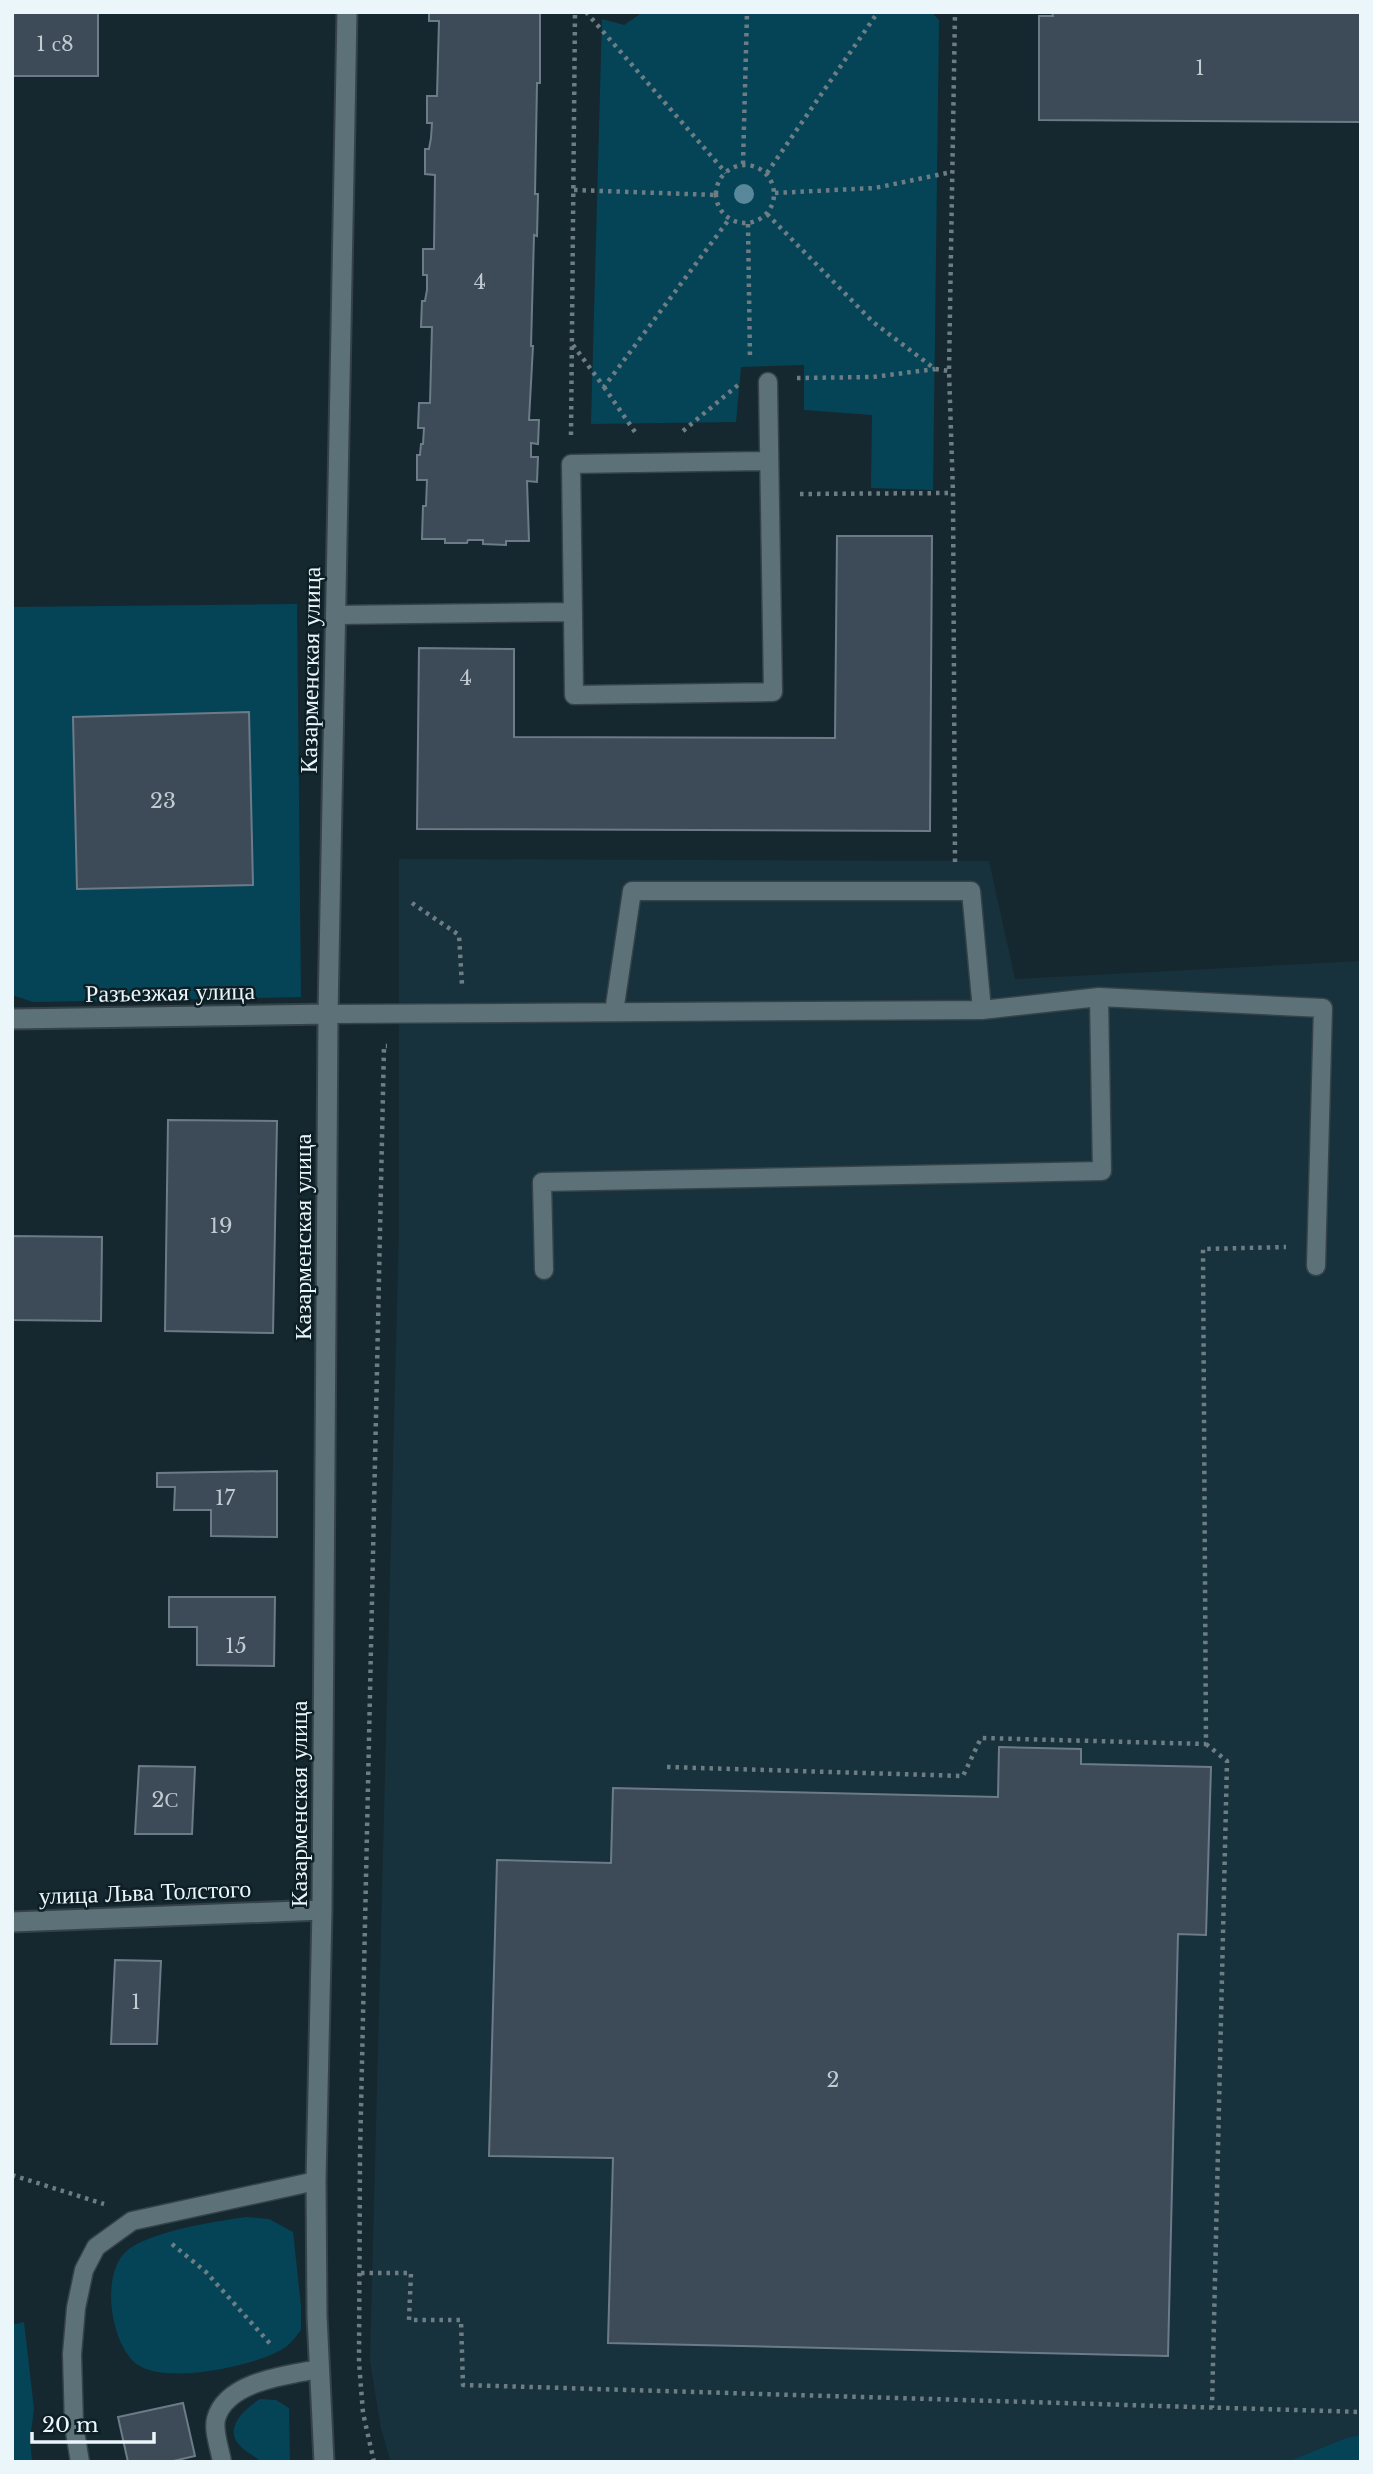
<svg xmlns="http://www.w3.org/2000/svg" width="1373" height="2474" font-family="'Libre Baskerville',serif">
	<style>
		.built { fill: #17323c }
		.green { fill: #054457 }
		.building { fill: #3d4a57; stroke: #6d7b89; stroke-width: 2 }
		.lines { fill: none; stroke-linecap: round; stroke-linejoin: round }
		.service-casing { stroke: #354349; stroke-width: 21 }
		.minor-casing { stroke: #354349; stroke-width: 23 }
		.path { stroke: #6e7d83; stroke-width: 4.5; stroke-dasharray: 3.5 5; stroke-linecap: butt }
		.service { stroke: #5d7179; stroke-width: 18 }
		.minor { stroke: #5d7179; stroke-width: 19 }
		.tree { fill: #59889a }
		.labels { text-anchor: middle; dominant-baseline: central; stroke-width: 5; stroke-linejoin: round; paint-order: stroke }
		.number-label { font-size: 21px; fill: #c0cbd2 }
		.street-label { font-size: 24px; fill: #ebf6fb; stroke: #0d1f25 }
	</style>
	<rect width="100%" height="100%" fill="#16282f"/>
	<path class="built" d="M399,859L989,861L1015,979L1361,961V2435L1346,2438L1287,2462H391L381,2429L370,2361L399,1227Z"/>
	<path class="green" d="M643,12H931L939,20L933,490L871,488L872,415L804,410V365L741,367L736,422L591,424L602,19L624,25Z
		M297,604L301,997L33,1002L12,995V607Z
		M247,2217L269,2219L293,2232L301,2306V2330C297,2335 292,2342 287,2346C260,2366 167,2385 138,2365C110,2345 99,2271 129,2249C154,2231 216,2221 247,2217Z
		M24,2322L34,2409L30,2439L32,2462H12V2325Z
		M260,2399L276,2400L289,2408L290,2462C282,2462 271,2464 263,2462C259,2461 253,2455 249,2453C219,2434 239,2413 260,2399Z
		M1361,2435V2462H1287L1346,2438Z"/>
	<path class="building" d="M12,12H98V76H12Z
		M429,12H540V83H537L535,194H538L537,236L534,235L531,346H533L529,420H539L538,444L531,443V457H538L537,482L527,481L529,541H506V545L483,544V540H468L467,543H445V539H422L423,506H426L427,480H417V455H420L421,444H423L424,428H418L419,403H430L432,327H421L422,301H425L427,290V275H423V249H434L435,175L425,174V149H429L431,138L432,123H427V96H437L439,21H429Z
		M1052,12H1361V122L1039,120V16H1053Z
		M837,536H932L930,831L417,829L419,648L514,649V737L835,738Z
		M249,712L253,885L77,889L73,717Z
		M168,1120L277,1121L273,1333L165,1331Z
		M12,1236L102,1237L101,1321L12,1320Z
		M277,1471V1537L211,1536V1510H174L175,1487H157V1473Z
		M169,1597H275L274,1666L197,1665V1627H169Z
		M999,1747L1081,1749V1764L1211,1767L1206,1935L1178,1934L1168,2356L608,2343L613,2158L489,2156L497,1860L611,1863L613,1788L998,1797Z
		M139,1766L195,1767L192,1834H135Z
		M115,1960L161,1961L157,2044H111Z
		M183,2403L195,2456L169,2462H128L118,2417Z"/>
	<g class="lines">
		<g class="service-casing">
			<path id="service" d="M768,382L773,692L574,695L571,464L769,461
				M335,615L573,612
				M614,1012L632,891H971L982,1010
				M328,1014L982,1010L1099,997L1323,1008L1316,1266
				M544,1270L542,1182L1102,1171L1099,997
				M80,2462L74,2426L72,2354L76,2308L84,2270L96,2247L132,2221L316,2181
				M222,2462C220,2449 213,2431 216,2419C226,2381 288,2375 319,2369"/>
		</g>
		<g class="minor-casing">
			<path id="minor" d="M12,1019L328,1014
				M12,1922L322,1910
				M324,2462L317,2316L316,2181L322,1910L328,1014L347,12"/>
		</g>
		<path class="path" d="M586,12L726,173
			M743,164L747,12
			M716 194a29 29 0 1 1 58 0a29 29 0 1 1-58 0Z
			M767,173L878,12
			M574,190L716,195
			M775,193L875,188L952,172
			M767,214L873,322L935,369L949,371
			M748,224L750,359
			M573,345L604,387L730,218
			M797,378L873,377L935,369
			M604,387L635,432
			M683,431L738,385
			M571,435L575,12
			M800,494L953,493
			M955,862L953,493L949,371L955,12
			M412,903L459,935L462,985
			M1206,1744L1227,1761L1212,2408
			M667,1767L963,1776L981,1738L1206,1744L1203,1249L1286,1247
			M12,2175L104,2204
			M172,2244L206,2272L273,2347
			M361,2273H411L409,2320H461L463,2385L1361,2412
			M374,2462L363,2413L359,2362L360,2155L384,1046H387"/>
		<use href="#service" class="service"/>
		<use href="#minor" class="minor"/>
	</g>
	<circle class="tree" cx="744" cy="194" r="10"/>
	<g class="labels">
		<g class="number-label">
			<text x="55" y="44">1 с8</text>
			<text x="1200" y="68">1</text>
			<text x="480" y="282">4</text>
			<text x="466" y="678">4</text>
			<text x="163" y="801">23</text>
			<text x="221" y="1226">19</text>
			<text x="225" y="1498">17</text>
			<text x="236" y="1646">15</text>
			<text x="165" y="1800">2С</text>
			<text x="136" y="2002">1</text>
			<text x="833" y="2080">2</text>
		</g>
		<g class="street-label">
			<text transform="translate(310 670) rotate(-89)">Казарменская улица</text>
			<text transform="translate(170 992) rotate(-1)">Разъезжая улица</text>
			<text transform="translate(302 1237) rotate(-90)">Казарменская улица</text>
			<text transform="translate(298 1804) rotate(-90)">Казарменская улица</text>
			<text transform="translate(145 1892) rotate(-2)">улица Льва Толстого</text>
		</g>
	</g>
	<rect width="1373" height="2474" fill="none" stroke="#ebf6fb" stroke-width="28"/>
	<path d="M32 2432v10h122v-10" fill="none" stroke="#ebf6fb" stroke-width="3.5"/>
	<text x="42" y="2432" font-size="21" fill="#ebf6fb" stroke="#0d1f25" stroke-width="5" paint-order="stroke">20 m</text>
</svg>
